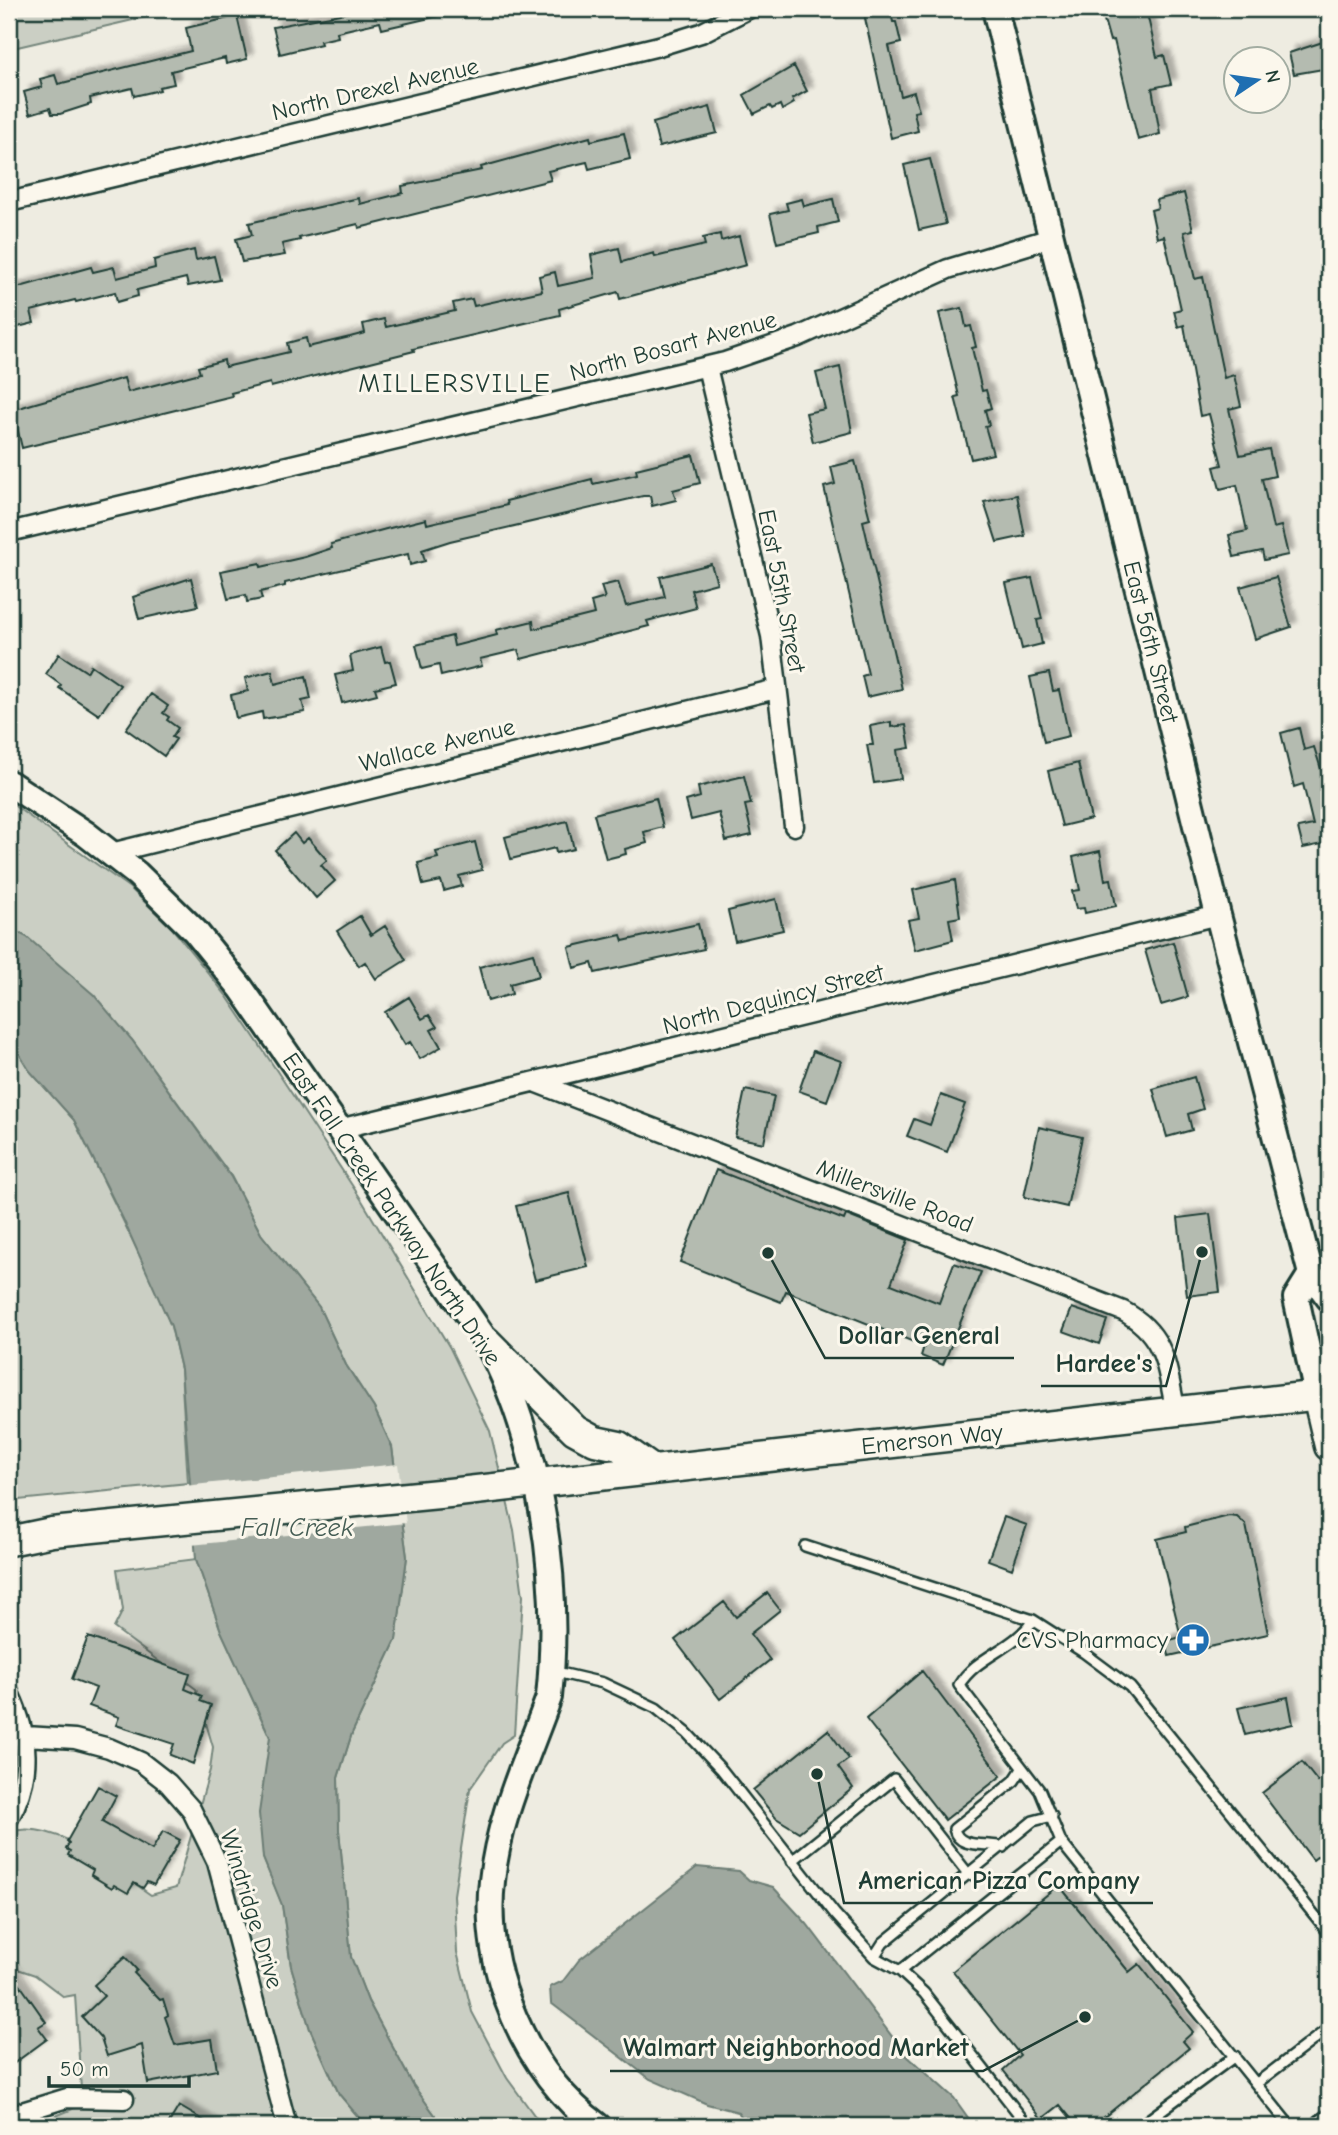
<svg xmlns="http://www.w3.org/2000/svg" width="1338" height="2135" font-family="'Comic Neue',sans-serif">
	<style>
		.green { fill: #cbcfc4; stroke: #75867c; stroke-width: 2 }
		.water { fill: #9fa89f; stroke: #6c7d74; stroke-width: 2 }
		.pier { fill: #eeece1 }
		.building { fill: #b4bbb0; stroke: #1f3d34; stroke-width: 2; filter: url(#shadow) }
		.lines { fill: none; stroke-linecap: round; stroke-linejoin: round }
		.lane-casing { stroke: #1f3d34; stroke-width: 14 }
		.street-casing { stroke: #1f3d34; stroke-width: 23 }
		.secondary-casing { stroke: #1f3d34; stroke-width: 30 }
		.primary-casing { stroke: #1f3d34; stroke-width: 33 }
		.lane { stroke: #fbf7ec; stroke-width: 9 }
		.street { stroke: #fbf7ec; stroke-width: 18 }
		.secondary { stroke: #fbf7ec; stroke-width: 24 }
		.primary { stroke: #fbf7ec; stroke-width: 28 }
		.labels { text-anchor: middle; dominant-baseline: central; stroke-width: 6; stroke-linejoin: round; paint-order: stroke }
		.street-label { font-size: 24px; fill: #1f3d34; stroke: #fbf7ec }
		.poi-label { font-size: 24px; fill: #1f3d34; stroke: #fbf7ec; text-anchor: end }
		.neighbourhood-label { font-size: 26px; letter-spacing: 2px; fill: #1f3d34; stroke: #fbf7ec }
		.water-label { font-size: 26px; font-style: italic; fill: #455d54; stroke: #fbf7ec }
		.leader { fill: none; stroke: #1f3d34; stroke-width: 2.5 }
		.callout-dot { fill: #1f3d34; stroke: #fbf7ec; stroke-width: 2.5 }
		.callout-label { font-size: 26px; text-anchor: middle; font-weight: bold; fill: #1f3d34; stroke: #fbf7ec; stroke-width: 6; stroke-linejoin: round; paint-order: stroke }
	</style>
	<defs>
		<filter id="shadow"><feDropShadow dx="6" dy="-6" stdDeviation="2" flood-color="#0004"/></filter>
	</defs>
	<rect width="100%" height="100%" fill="#eeece1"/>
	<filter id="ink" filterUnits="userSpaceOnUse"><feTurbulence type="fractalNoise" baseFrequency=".0143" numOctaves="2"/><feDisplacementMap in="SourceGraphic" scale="14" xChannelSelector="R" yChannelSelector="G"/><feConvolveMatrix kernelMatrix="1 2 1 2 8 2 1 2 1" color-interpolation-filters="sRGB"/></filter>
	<g filter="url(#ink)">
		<path class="green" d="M22,9H180L9,49V12Z
			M9,802L130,888L172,928L226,995L271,1062L361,1199L450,1348L490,1431L514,1530L523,1596L514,1735L502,1743L470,1789L454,1895L457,1952L472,2012L507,2078L542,2126H443L413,2085L368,2001L351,1957L339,1830L338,1778L352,1733L396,1640L407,1557L392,1447L374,1408L346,1365L319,1307L261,1234L231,1176L132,1040L27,937L9,928Z
			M9,1037L29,1070L74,1120L156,1288L171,1326L181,1369L188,1483L9,1501Z
			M196,1559L221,1631L270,1737L263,1858L282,1904L291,1966L310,2029L339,2094L366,2126H47L51,2118L82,2105L75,1995L64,1997L35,1975L9,1966V1832C57,1817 112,1869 151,1895L176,1888L210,1770L213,1747L196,1689L114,1628L123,1610L117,1569Z"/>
		<path class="water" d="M9,928L27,937L94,995L132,1040L231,1177L261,1234L319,1307L346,1365L374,1408L392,1447L407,1557L396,1640L352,1733L338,1778L339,1830L351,1957L368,2001L413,2085L443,2126H366L339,2094L310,2029L291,1966L282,1905L263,1858L259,1813L270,1737L221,1631L196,1559L181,1369L171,1326L123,1219L74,1120L29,1070L9,1037Z
			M697,1867L739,1871L749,1880L773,1887L807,1924L906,2055L954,2098L974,2126H748L738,2112L707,2104L650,2079L551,2003L550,1987L563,1981L579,1960Z"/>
		<path class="pier" d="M398,1464L406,1523L191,1545L184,1486Z"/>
		<path class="building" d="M366,9H442L443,15L382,29L380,22L337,32L338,37L320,41L321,44L280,54L273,27Z
			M863,9H890L893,22H896L901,43L889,46L901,96L914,92L919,111L914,112L918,131L891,138Z
			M1101,9H1146L1157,57L1164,55L1171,84L1152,88L1160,134L1138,140L1114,40L1110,41Z
			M237,16L247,59L226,64L225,58L171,71L174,84L159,87L160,90L134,96L132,88L90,98L91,104L60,114H52L50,108L30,114L24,92L42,87L40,79L55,75L58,84L191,51L186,28Z
			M1329,40V68L1294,74L1289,53Z
			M794,66L807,91L792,99L794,103L782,110L780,105L772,109L770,106L754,114L744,95Z
			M710,107L717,133L659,147L653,123Z
			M624,133L630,159L589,169L587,162L548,171L551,180L359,228L358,224L299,238L300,240L282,244L285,255L242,262L236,239L252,235L249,223L359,198L360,204L403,193L402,186L482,170L481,167L590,137L591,141Z
			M930,159L946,224L919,230L904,165Z
			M1184,193L1193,230L1184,232L1195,279L1203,277L1224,378L1234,375L1241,406L1229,409L1240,455L1269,449L1275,476L1262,479L1273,528L1281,526L1288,555L1264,560L1262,551L1234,557L1229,535L1247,531L1237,485L1220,489L1214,467L1222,465L1209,414L1200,416L1184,325L1178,327L1174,311L1181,309L1172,270L1164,236L1157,238L1151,210L1158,208L1156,200Z
			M802,199L804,206L833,199L838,222L818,227L819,233L777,243L770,214L788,210L786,203Z
			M720,234L721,241L739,236L746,265L620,299L618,292L559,309L560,315L413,349L414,351L271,387L270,383L231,393L232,396L22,448L13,410L32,404L124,378L128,392L200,373L198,367L224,360L225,367L289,352L287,343L306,338L308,347L350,337L365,333L363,324L384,319L386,327L455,311L453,303L472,299L474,306L542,291L539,276L555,272L558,286L595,278L591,255L619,248L622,262L654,253L655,257L705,245L703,238Z
			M194,250L196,260L214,256L220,280L188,286L186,278L137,290L138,296L117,302L115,292L76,302L75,300L31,311L34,323L14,328L12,320H9V290L91,267L93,272L114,267L117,278L155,268L154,260Z
			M962,308L966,327L971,326L976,347L972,348L982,391L986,390L991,408L985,410L989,425L985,426L993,454L971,459L955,397L959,396L939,313Z
			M840,367L852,432L813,442L806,413L825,409L816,373Z
			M693,455L700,483L673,490L676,500L652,506L650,496H643L450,541L422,550L425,561L410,565L408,554L285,583V586L260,592L262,599L247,602L246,595L228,599L221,571L260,563L261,567L305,557L332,548L331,544L386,529L426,519L427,524L507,505L506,501L592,479L593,484L637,474L636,469Z
			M855,461L870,519L863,521L902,689L867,697L862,676L868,674L824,487L835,484L831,467Z
			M1017,495L1025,536L997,542L984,502Z
			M711,564L717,583L691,590L696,608L647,621L649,626L521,659L518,650L480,659L482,666L441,676L439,665L422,669L416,645L452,636L454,646L497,635L496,630L533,621L534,629L594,614L591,602L605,598L601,586L618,582L626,606L665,597L660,577Z
			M1276,577L1291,627L1255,639L1240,587Z
			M191,578L198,606L139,619L133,597Z
			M1032,578L1042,619L1037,620L1042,644L1022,649L1006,583Z
			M381,647L385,662L390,661L396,683L375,688L377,694L342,703L335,675L353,671L350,655Z
			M59,654L87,672L91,665L120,685L99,715L59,688L61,685L46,674Z
			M272,671L275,684L306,676L311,699L302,701L305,712L263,719L262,712L236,718L231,695L248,691L245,678Z
			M1049,673L1053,691L1059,690L1069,736L1044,742L1030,677Z
			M151,694L168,706L163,713L169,717L167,720L178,728L172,737L176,739L164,756L126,729Z
			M891,722V727L906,725L910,748L897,750L901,779L874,783L867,745H873L870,726Z
			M1299,728L1304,750L1314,747L1329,794L1327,843L1303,848L1298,828L1313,825L1303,784L1294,787L1281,733Z
			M1078,763L1091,819L1062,826L1048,771Z
			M744,776L751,804L745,805L752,835L726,841L719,813L691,820L686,801L700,797L698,787Z
			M656,798L663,827L644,832L647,843L625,849L626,854L606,859L594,814Z
			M567,821L574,849L556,853L555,848L511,859L505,837Z
			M294,833L302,843L308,838L327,860L321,865L335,881L316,898L275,850Z
			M475,842L482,870L459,876L462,886L444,891L441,881L423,885L418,863L438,858L436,852Z
			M1100,851L1105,880L1111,879L1116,906L1085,913L1084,908L1076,909L1072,891L1080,890L1073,857Z
			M955,880L960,917L949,919L953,940L915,950L908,920L919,918L913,890Z
			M776,899L783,930L735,941L728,911Z
			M360,916L371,935L385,926L406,960L376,979L365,962L359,966L337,931Z
			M698,924L704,949L595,973L592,963L574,968L569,947L621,935L623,941Z
			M1173,942L1188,997L1161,1005L1145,950Z
			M533,953L539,976L510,984L512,994L488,1001L479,967Z
			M409,997L422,1019L429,1015L437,1027L431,1030L441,1047L420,1059L410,1042L405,1045L385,1012Z
			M813,1051L841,1061L827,1101L799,1091Z
			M1194,1077L1203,1109L1188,1114L1192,1130L1167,1137L1153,1089Z
			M745,1090L774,1096L764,1143L735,1137Z
			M941,1095L965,1104L947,1152L907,1136L914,1119L930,1125Z
			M1039,1127L1082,1137L1067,1207L1024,1197Z
			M716,1170L844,1220L846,1215L908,1240L891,1284L939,1303L954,1263L981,1272L943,1365L921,1356L924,1346L786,1291L781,1302L680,1262Z
			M569,1193L588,1267L535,1280L516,1206Z
			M1210,1214L1220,1292L1187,1296L1178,1218Z
			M1072,1308L1107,1320L1099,1344L1063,1331Z
			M1229,1516L1237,1517L1246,1525L1268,1634L1169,1656L1166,1641L1181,1637L1157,1539L1186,1532L1185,1527Z
			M1004,1517L1027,1525L1012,1569L988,1560Z
			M767,1593L780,1610L750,1634L770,1660L720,1699L675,1640L724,1602L736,1617Z
			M88,1637L190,1674L185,1689L202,1696L200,1701L211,1705L193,1764L170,1755L174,1744L116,1725L119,1717L89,1706L96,1688L72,1679Z
			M922,1671L1001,1776L945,1820L866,1719Z
			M1288,1697L1293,1724L1245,1735L1238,1708Z
			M828,1730L849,1759L838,1767L853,1788L799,1832L776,1818L753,1790Z
			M1302,1762L1318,1782L1329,1773V1847L1313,1860L1262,1793Z
			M98,1786L116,1796L102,1822L152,1850L163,1831L180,1840L154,1885L147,1882L143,1888L134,1883L128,1893L114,1885L112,1888L91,1875L93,1870L68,1855L70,1851L66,1849L69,1843L67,1841Z
			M1059,1885L1129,1972L1139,1964L1193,2032L1183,2041L1189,2048L1093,2126H1077L1060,2105L1042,2119L1003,2070L1020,2055L953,1971Z
			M125,1957L137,1970L134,1973L160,2000L163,1999L168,2015L165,2017L175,2045L212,2039L217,2070L148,2083L142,2045L107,2056L101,2038L82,2017L104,1996L94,1985Z
			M9,1969L46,2022L38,2027L47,2039L9,2067Z
			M179,2106L213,2126H167Z"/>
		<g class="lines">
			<g class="lane-casing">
				<path id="lane" d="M805,1546L1033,1620L1083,1652L1130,1687L1329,1933
					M1033,1620C1015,1649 976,1656 959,1685L1040,1791L1061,1842L1290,2126
					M552,1671L603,1683L656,1708L687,1733L722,1770L835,1914L874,1957L900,1971L924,1993L1028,2126
					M1003,1847C986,1842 959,1850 954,1829L1014,1781L1022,1769
					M792,1861L894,1779L969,1875
					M874,1957L883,1943L1033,1821L1052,1816
					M900,1971L1061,1842
					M1257,2083L1329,2028
					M1140,2126L1235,2056"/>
			</g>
			<g class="street-casing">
				<path id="street" d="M9,202L659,46L701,33L748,9
					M707,367L771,636L794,826
					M9,532L725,362L798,337L948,269L1051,238
					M111,853L776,689
					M537,1083L1123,1311C1167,1335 1166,1367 1176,1412
					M339,1129L1218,915
					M9,1693C29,1735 33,1775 9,1818
					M9,1735L75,1739L109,1748L141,1762L168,1783L191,1809L217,1862L287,2126
					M9,2116L67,2098L124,2099"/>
			</g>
			<g class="secondary-casing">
				<path id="secondary" d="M995,9L1218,915L1311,1274L1329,1298
					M9,783L86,834L137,874L195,931L241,988L485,1339C541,1440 561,1583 549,1697C528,1756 498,1818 492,1881C482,1970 525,2072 598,2126
					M1311,1274L1296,1298L1317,1395
					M1325,2126L1329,2123"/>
			</g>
			<g class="primary-casing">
				<path id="primary" d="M486,1341L575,1430L595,1441L619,1446L653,1470
					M1317,1395L1329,1446
					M9,1541L52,1532L449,1493L1329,1394"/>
			</g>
			<use href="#lane" class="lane"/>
			<use href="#street" class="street"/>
			<use href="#secondary" class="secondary"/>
			<use href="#primary" class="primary"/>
		</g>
	</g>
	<defs>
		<g id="pharmacy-disc" transform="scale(1.75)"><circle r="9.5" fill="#1f6fb2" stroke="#fbf7ec"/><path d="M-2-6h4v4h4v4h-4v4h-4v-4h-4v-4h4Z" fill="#fff"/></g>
	</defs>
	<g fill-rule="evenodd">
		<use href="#pharmacy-disc" x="1193" y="1640"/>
	</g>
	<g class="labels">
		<g class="street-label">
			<text transform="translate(375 89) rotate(-13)">North Drexel Avenue</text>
			<text transform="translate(673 346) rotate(-15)">North Bosart Avenue</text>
			<text transform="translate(782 591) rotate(79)">East 55th Street</text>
			<text transform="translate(1151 642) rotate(76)">East 56th Street</text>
			<text transform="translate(437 745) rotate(-14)">Wallace Avenue</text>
			<text transform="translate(773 999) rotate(-14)">North Dequincy Street</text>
			<text transform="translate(895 1196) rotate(21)">Millersville Road</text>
			<text transform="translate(392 1209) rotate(56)">East Fall Creek Parkway North Drive</text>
			<text transform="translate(932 1439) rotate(-6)">Emerson Way</text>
			<text transform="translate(252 1909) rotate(73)">Windridge Drive</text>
		</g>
		<g class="poi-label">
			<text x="1168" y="1640">CVS Pharmacy</text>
		</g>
		<g class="neighbourhood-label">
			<text x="455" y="384">MILLERSVILLE</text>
		</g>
		<g class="water-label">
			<text x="297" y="1528">Fall Creek</text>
		</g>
	</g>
	<path class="leader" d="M768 1253L825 1358H1014M1202 1252L1166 1386H1041M817 1774L844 1903H1153M1085 2017L983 2071H610"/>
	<g class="callout-dot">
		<circle cx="768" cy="1253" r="7"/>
		<circle cx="1202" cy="1252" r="7"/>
		<circle cx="817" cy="1774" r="7"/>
		<circle cx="1085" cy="2017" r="7"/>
	</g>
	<g class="callout-label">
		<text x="919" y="1344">Dollar General</text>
		<text x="1104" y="1372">Hardee's</text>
		<text x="999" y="1889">American Pizza Company</text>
		<text x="796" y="2056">Walmart Neighborhood Market</text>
	</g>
	<rect width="1338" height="2135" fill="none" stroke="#fbf7ec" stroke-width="35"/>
	<rect x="18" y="18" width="1303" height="2100" fill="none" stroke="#1f3d34" stroke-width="2.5" filter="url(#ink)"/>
	<g transform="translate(1257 80) rotate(77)"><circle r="33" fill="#fbf7ec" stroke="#a3ada2" stroke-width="2"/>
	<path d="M0-5L12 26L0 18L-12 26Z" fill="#1f6fb2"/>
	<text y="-10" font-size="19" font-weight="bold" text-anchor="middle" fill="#1f3d34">N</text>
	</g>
	<path d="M49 2076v10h140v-10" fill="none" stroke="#1f3d34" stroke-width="3.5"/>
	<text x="60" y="2076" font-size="21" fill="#1f3d34" stroke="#fbf7ec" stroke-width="5" paint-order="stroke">50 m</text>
</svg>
